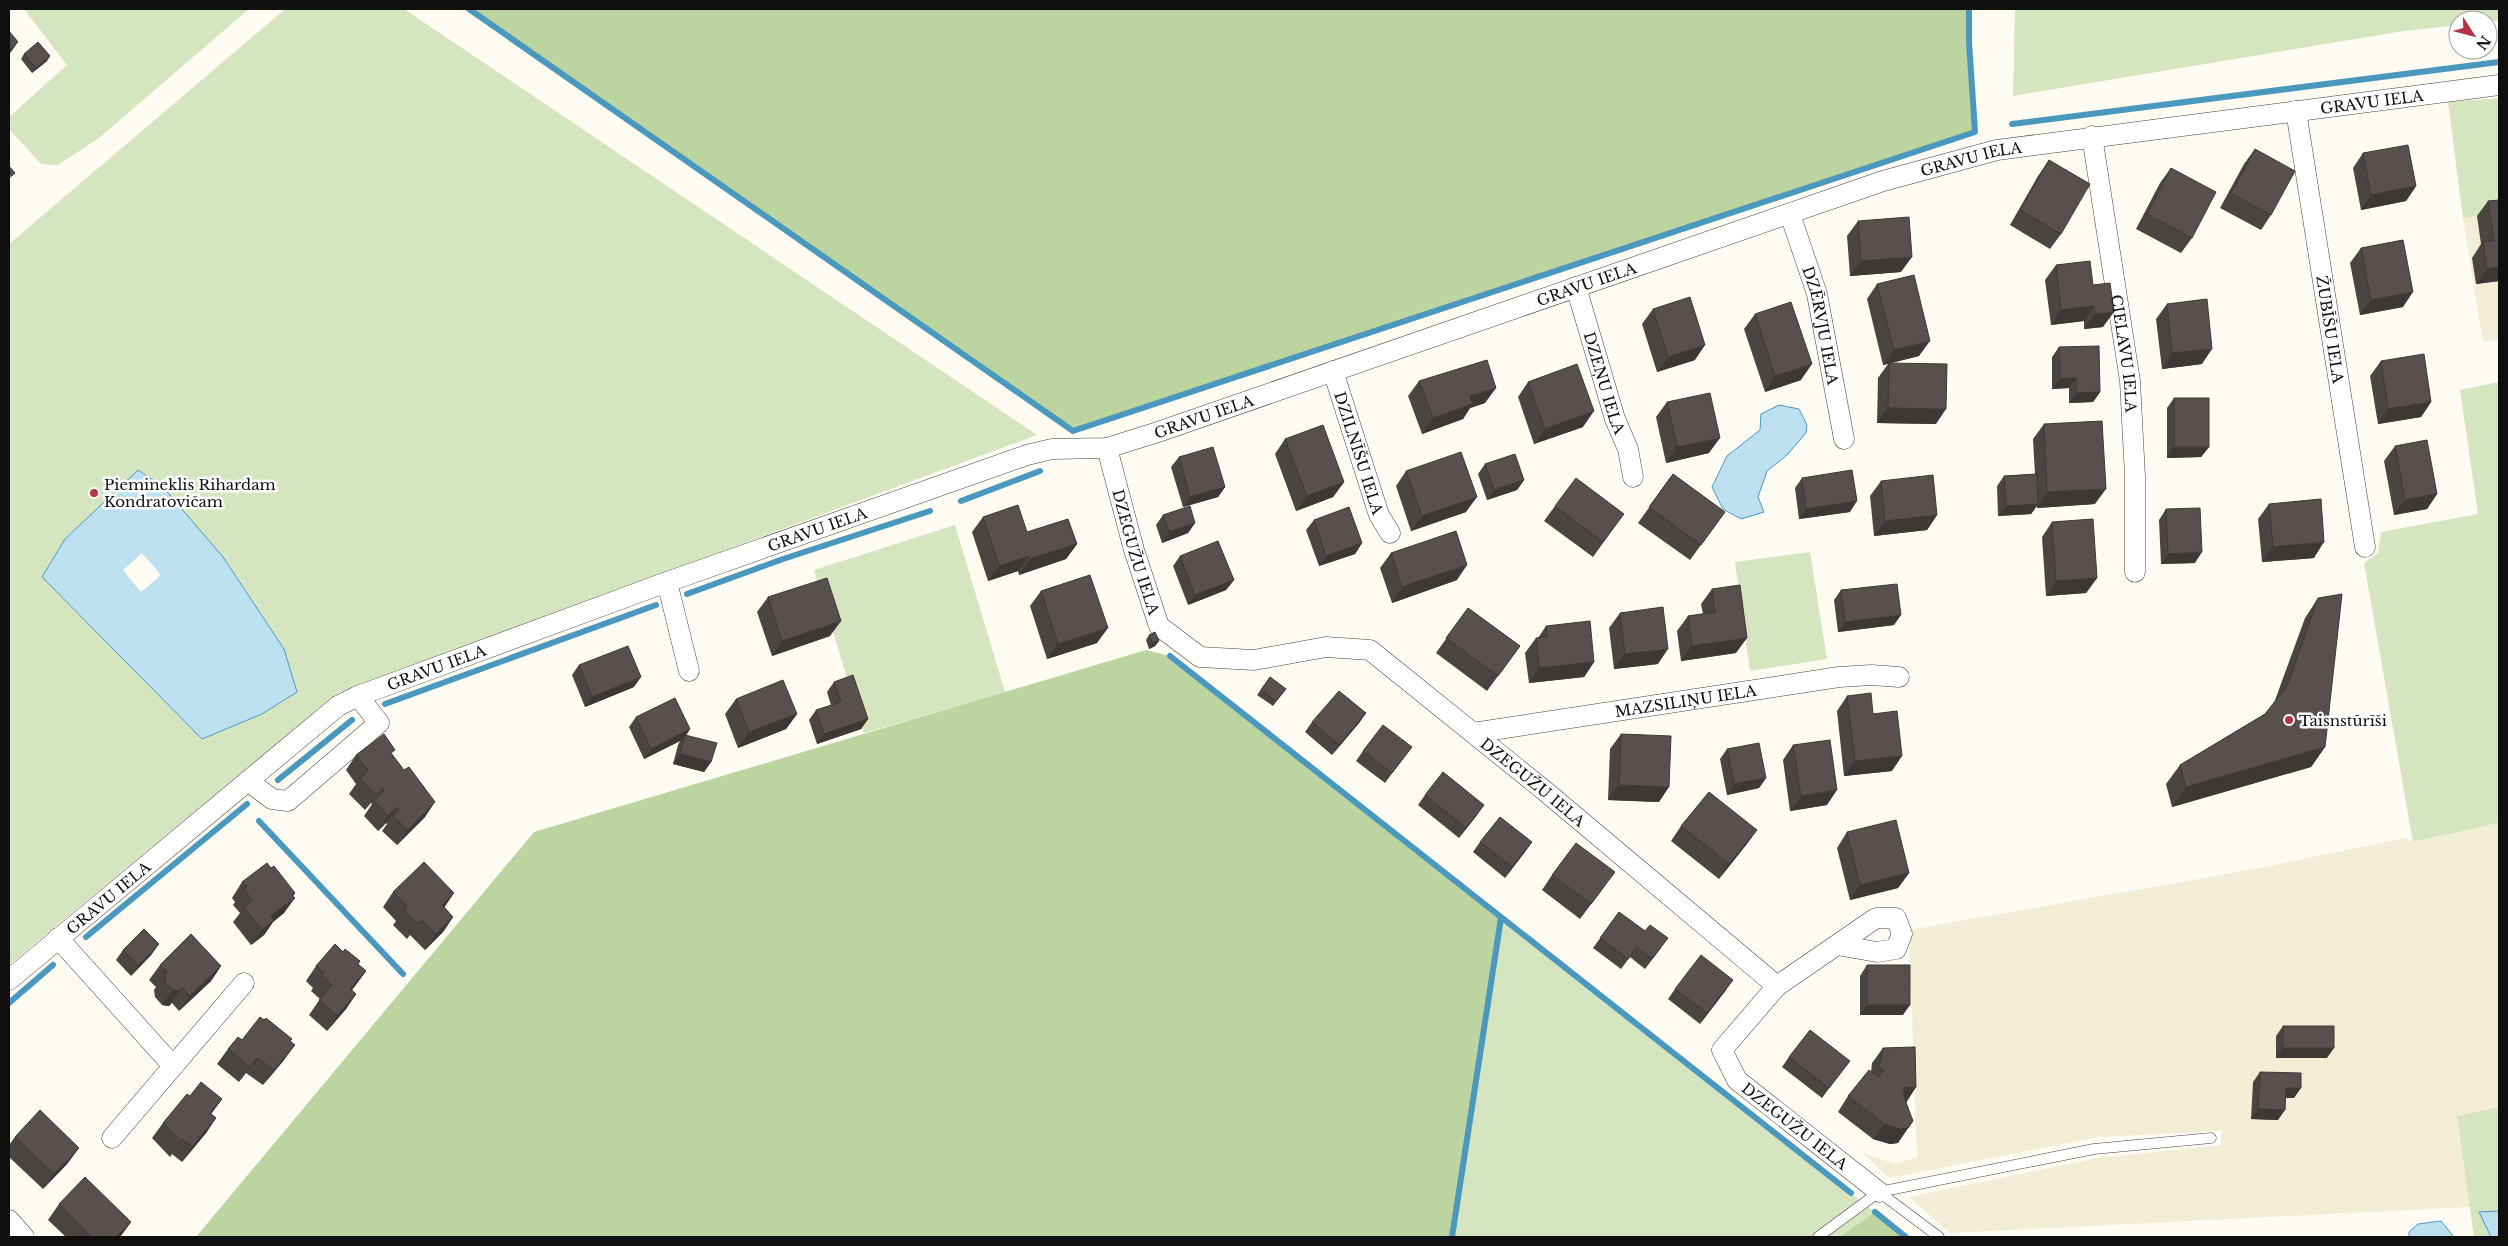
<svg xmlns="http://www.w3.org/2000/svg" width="2508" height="1246" font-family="'Libre Baskerville',serif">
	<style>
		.farmland { fill: #f2edd5 }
		.green { fill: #d5e5bf }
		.forest { fill: #bbd4a0 }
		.water { fill: #bce0f0; stroke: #4b98bf }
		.pier { fill: #fefbf3 }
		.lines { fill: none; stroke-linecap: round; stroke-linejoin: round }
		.stream { stroke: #4b98bf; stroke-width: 6 }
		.lane-casing { stroke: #424242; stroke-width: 11 }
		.street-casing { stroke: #424242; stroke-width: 21 }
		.lane { stroke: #fff; stroke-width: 10 }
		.street { stroke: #fff; stroke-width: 20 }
		.wall { fill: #4b4542 }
		.shaded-wall { fill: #3d3836 }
		.building { fill: #57504d; stroke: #3d3836 }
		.poi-dot { fill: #b13543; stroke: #fff; stroke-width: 2 }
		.labels { text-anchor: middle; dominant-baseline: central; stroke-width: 5; stroke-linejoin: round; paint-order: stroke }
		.street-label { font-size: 15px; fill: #0f0f0f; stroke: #fff }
		.poi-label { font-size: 15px; fill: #0f0f0f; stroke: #fff; text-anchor: start }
	</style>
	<rect width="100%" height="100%" fill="#fefbf3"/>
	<path class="farmland" d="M2499,212V340L2483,342L2463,218Z
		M2499,823V1107L2457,1116L2470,1207L1950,1233L1909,1197L2097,1158L2221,1145V1131L2100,1137L1889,1178L1863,1153L1895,1164L1917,1157L1909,930L2255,869L2405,838L2414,842Z"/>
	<path class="green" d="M24,9H249L99,138L58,165L41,164L9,129V117L67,65Z
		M285,9H404L1037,435L338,693L9,965V244Z
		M2015,9H2499V21L2458,20V25L2404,31L2013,96Z
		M2499,98V212L2463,218L2448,102Z
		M2499,382V823L2413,842L2364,563L2378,553L2381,532L2478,514L2460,390Z
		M955,525L1005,692L864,733L814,570Z
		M1810,552L1827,659L1750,671L1735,562Z
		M1501,918L1851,1193L1875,1212L1840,1237H1452Z
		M2499,1107V1237H2474L2457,1116Z"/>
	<path class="forest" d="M469,9H1969L1975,132L1073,431Z
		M1146,650L1170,656L1501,918L1452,1237H196L534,832Z
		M1875,1212L1908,1237H1840Z"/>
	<path class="water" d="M1779,405L1799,409L1807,425L1806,433L1787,455L1767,471L1758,497L1764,512L1741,519L1723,509L1712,487L1727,456L1760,430L1761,414Z
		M138,470L162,486L223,557L284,649L297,692L262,714L202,739L42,577L65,539Z
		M2499,1211V1237H2491L2479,1212Z
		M2441,1221L2454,1237H2409V1232L2418,1224Z"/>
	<path class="pier" d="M142,553L161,575L141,592L123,570Z"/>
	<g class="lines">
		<path class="stream" d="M469,9L1073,431L1975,132L1969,42V9
			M2012,124L2499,62
			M961,501L1040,471
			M687,594L783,559L930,511
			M1170,656L1851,1193
			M385,704L656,605
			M278,780L352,720
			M259,821L403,974
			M86,937L247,804
			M9,1003L53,965
			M1875,1212L1906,1237
			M1452,1237L1501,918"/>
		<g class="lane-casing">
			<path id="lane" d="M1879,1192L1939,1237
				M1818,1237L1879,1192L2094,1149L2211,1138"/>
		</g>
		<g class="street-casing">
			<g id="street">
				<path id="s1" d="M2296,111L2365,547"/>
				<path id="s2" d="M2092,136L2130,381L2135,477V572"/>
				<path id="s3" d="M1790,214L1817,294L1844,439"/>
				<path id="s4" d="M1576,287L1615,419L1628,449L1633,477"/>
				<path id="s5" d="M1333,371L1379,515L1390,533"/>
				<path id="s6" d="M1107,448L1134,550L1159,626L1200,657L1254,660L1326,647L1370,650L1545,791L1777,986"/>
				<path d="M667,582L689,671"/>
				<path id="s7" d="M1473,733L1839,677L1871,675L1899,677"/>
				<path d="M248,781L272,799L288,801L379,723L358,696"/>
				<path d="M58,938L173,1066"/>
				<path id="s8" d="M1837,945L1877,952L1896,949L1902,934L1896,918H1876L1777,986L1722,1050L1737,1080L1879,1192"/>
				<path id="s9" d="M9,980L338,706L358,696L667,582L1027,455L1052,449L1107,448L1158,432L1883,181L1997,150L2499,85"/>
				<path d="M112,1138L244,983"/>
				<path d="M9,1220L24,1237"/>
			</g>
		</g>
		<use href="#lane" class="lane"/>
		<use href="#street" class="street"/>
	</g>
	<path class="wall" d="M24,54L47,61L32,73L21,59Z
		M2255,149L2271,215L2261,230L2220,208L2244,164Z
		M2363,153L2416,186L2406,201L2361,210L2353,168Z
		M2049,160L2061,234L2050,249L2010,225L2038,176Z
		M2171,168L2192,238L2181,253L2136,229L2160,183Z
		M2499,200V281L2476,284L2472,258L2481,244L2477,216L2488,201Z
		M1858,221L1901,272L1850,276L1847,236Z
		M2361,248L2403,307L2360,315L2350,263Z
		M2056,265L2093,285L2103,327L2084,329V321L2051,325L2045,280Z
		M1877,284L1919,356L1891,363L1936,424L1877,423L1878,378L1888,364L1883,365L1867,299Z
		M2167,304L2202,364L2162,369L2156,319Z
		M1653,309L1695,360L1657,372L1642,324Z
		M1755,314L1801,380L1765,392L1744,329Z
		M2059,347L2100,392L2093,402L2069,403V388L2052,389V357Z
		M2381,361L2431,402L2421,417L2378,424L2370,376Z
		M1419,381L1485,403L1470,408L1463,419L1422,434L1408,396Z
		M1528,382L1583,427L1534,444L1518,397Z
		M2174,398L2209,447L2201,457L2167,458V408Z
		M1667,402L1709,453L1666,463L1656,417Z
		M2044,424L2095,504L2037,508V506L2031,514L1998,516L1997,486L2004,476L2035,474L2033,439Z
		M1285,439L1344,482L1333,497L1296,511L1275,454Z
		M2395,446L2437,494L2427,509L2394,515L2384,461Z
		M1179,457L1225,487L1218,497L1183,507L1171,467Z
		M1485,464L1524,480L1517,490L1487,500L1478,474Z
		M1406,471L1466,512L1411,531L1396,486Z
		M1673,474L1725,512L1690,560L1638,523Z
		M1802,478L1850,512L1799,519L1795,488Z
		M1881,481L1937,515L1927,530L1874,536L1870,496Z
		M2269,504L2314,558L2262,562L2258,519Z
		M1555,506L1613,529L1593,557L1544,521Z
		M2166,509L2195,563L2161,564L2159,520Z
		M1163,515L1195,523L1188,533L1162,543L1156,525Z
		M983,517L1027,532L1077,544L1066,559L1019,575L1018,571L988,581L972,532Z
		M1314,520L1362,543L1355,554L1319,566L1306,530Z
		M2052,522L2097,578L2086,593L2046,596L2042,537Z
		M1391,553L1457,580L1392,603L1380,568Z
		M1180,556L1234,580L1226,590L1188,605L1173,566Z
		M1712,589L1736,653L1681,661L1677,631L1688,616L1703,614L1701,604Z
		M1841,590L1894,625L1838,632L1834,600Z
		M1041,591L1097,643L1047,659L1030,606Z
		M768,597L830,636L772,656L757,612Z
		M2318,598L2325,747L2311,767L2172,807L2166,784L2180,765L2265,714L2274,703L2305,618Z
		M1468,608L1520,646L1487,691L1436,653Z
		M1620,613L1658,664L1614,669L1609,628Z
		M1546,626L1594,662L1584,677L1529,683L1525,653L1536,638H1538Z
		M1149,635L1159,641L1155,646L1149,649L1146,640Z
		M579,665L634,687L585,707L572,675Z
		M1270,677L1286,689L1273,706L1257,695Z
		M834,682L868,719L861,729L817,744L809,720L816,710L831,705L827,692Z
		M1847,696L1873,714L1892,771L1844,776L1837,711Z
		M736,699L797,714L786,729L738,748L725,714Z
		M1366,713L1359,723L1332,755L1305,732L1312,722Z
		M636,717L690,729L686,735L711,762L704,772L673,764L678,745L680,741L644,759L629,727Z
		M1621,734L1659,802L1608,800L1610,749Z
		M1793,745L1827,805L1790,811L1783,760Z
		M1727,749L1766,778L1759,788L1727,795L1720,759Z
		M1363,751L1404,757L1385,783L1356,761Z
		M392,754L425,817L397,845L382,831L387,824L386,823L378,831L364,816L372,804L371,803L365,810L349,794L356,784L346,770L356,755Z
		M1425,795L1477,815L1459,838L1418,805Z
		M1681,826L1757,830L1746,845L1719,879L1671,841Z
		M1847,832L1909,873L1898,888L1850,900L1837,848Z
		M1480,842H1532L1505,878L1473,852Z
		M271,868L295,893L284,913L273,922L264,935L251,945L233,922L240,913L233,905L235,902L232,898L242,882Z
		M1552,875L1604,887L1580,919L1542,890Z
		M393,892L444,907L453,917L443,932L425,950L410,935L407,939L393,925L396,921L383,907Z
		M1619,912L1645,931L1661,948L1645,969L1630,957L1621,969L1593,948Z
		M123,950L152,954L131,976L116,960Z
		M358,964L366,971L352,990L356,994L346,1009L327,1031L309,1015L320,999L311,991L313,988L306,981L316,966Z
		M160,965L221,966L211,981L179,1011L172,1003L169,1006L162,1005L155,997L154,990L156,987L149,980Z
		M1867,965L1903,1015H1860V976Z
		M1675,989L1726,990L1700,1024L1668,999Z
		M2283,1026L2327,1058H2276V1036Z
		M290,1041L284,1060L263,1085L246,1073L239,1082L217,1064L228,1049Z
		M1883,1048L1916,1087L1906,1102L1898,1143L1890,1144L1873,1139L1838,1112L1848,1096L1871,1072L1872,1063Z
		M1789,1057L1842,1071L1822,1098L1782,1067Z
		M2260,1072L2294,1098H2285L2278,1120L2251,1119L2253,1082Z
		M190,1096L222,1099L211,1114L216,1118L206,1133L182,1162L172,1154L170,1157L152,1138L163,1123Z
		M15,1137L68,1163L43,1189L9,1157V1145Z
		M59,1204L131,1222L120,1237H66L48,1220Z"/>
	<path class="shaded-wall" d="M18,42L11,52L9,54V50Z
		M50,56L47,61L32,73L36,68Z
		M2416,186L2406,201L2361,210L2371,195Z
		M1912,257L1901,272L1850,276L1861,261Z
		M2499,267V281L2476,284L2487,269Z
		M2413,292L2403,307L2360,315L2371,300Z
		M2094,306L2084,321L2051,325L2061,310Z
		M2114,312L2103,327L2084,329L2095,314Z
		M1930,341L1919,356L1883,365L1894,350Z
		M1705,345L1695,360L1657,372L1668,357Z
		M2212,349L2202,364L2162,369L2172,353Z
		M1812,364L1801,380L1765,392L1775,376Z
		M2076,378L2069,388L2052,389L2060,379Z
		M1496,388L1485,403L1470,408L1463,419L1422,434L1433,418L1470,396Z
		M2100,392L2093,402L2069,403L2077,393Z
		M2431,402L2421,417L2378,424L2388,409Z
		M1888,408L1946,409L1936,424L1877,423Z
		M1594,411L1583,427L1534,444L1545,429Z
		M1720,438L1709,453L1666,463L1677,447Z
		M2174,447H2209L2201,457L2167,458Z
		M1524,480L1517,490L1487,500L1494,490Z
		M1344,482L1333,497L1296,511L1307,496Z
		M1225,487L1218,497L1183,507L1190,497Z
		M2106,489L2095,504L2037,508L2047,492Z
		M2437,494L2427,509L2394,515L2405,500Z
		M1477,497L1466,512L1411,531L1422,516Z
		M1857,501L1850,512L1799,519L1806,509Z
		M2038,504L2031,514L1998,516L2006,506Z
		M1937,515L1927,530L1874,536L1885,521Z
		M1195,523L1188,533L1162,543L1169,532Z
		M2324,542L2314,558L2262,562L2273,547Z
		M1362,543L1355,554L1319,566L1326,556Z
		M1077,544L1066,559L1019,575L1030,559Z
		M2202,552L2195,563L2161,564L2168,554Z
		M1029,556L1018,571L988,581L999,566Z
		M1467,565L1457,580L1392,603L1402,587Z
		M2097,578L2086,593L2046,596L2056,581Z
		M1234,580L1226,590L1188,605L1195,595Z
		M1901,615L1894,625L1838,632L1845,622Z
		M841,621L830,636L772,656L782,641Z
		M1108,628L1097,643L1047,659L1058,644Z
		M1747,638L1736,653L1681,661L1692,646Z
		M1159,641L1155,646L1149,649L1153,643Z
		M1668,649L1658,664L1614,669L1625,654Z
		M1594,662L1584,677L1529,683L1539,668Z
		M641,677L634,687L585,707L592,697Z
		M1366,713L1359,723L1332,755L1339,745Z
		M797,714L786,729L738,748L749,732Z
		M868,719L861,729L817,744L824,734Z
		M690,729L684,739L685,735L680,741L644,759L651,749Z
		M2325,747L2311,767L2172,807L2186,787Z
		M680,754L711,762L704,772L673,764Z
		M1902,756L1892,771L1844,776L1855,761Z
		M1766,778L1759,788L1727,795L1734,784Z
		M1619,785L1669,787L1659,802L1608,800Z
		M1837,790L1827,805L1790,811L1801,796Z
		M435,802L425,817L397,845L408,830Z
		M1484,805L1477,815L1459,838L1466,828Z
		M397,807L386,823L378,831L388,816Z
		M1757,830L1746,845L1719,879L1729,864Z
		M1532,842L1525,852L1505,878L1512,867Z
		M1909,873L1898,888L1850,900L1860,885Z
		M295,893L286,905L295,898L284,913L273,922L264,935L251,945L271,916Z
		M454,893L444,908L442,905Z
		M453,917L443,932L425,950L436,934Z
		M159,944L152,954L131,976L138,966Z
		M221,966L211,981L179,1011L190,996Z
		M366,971L355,986L340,1004L350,989Z
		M1733,980L1726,990L1700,1024L1707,1013Z
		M182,988L169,1006L162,1005L173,990Z
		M356,994L346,1009L327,1031L337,1016Z
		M1867,1005H1910L1903,1015H1860Z
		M295,1045L284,1060L263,1085L274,1070Z
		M2283,1048H2334L2327,1058H2276Z
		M1916,1087L1906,1103H1894L1904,1088Z
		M2286,1088H2301L2294,1098H2279Z
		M222,1099L211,1114L210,1113Z
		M2258,1109L2285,1110L2278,1120L2251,1119Z
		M216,1118L206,1133L182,1162L192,1147Z
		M1913,1121L1898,1143L1890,1144L1873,1139L1884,1124Z
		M79,1148L68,1163L43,1189L54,1174Z
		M131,1222L120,1237H116Z"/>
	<path class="building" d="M9,31L18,42L9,50Z
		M38,42L50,56L36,68L24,54Z
		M2408,145L2416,186L2371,195L2363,153Z
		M2255,149L2295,171L2271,215L2231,193Z
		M2049,160L2090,184L2061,234L2020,210Z
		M9,166L15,173L9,178Z
		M2171,168L2216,192L2192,238L2147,214Z
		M2499,200V267L2487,269L2483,242L2494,241L2488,201Z
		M1909,217L1912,257L1861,261L1858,221Z
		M2403,240L2413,292L2371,300L2361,248Z
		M2090,261L2093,285L2110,283L2114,312L2095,314L2094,306L2061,310L2056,265Z
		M1914,275L1930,341L1894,350L1877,284Z
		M1690,297L1705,345L1668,357L1653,309Z
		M2207,299L2212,349L2172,353L2167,304Z
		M1791,302L1812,364L1775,376L1755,314Z
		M2099,346L2100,392L2077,393L2076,378L2060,379L2059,347Z
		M2424,354L2431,402L2388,409L2381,361Z
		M1487,360L1496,388L1470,396L1473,404L1433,418L1419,381Z
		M1889,363L1947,364L1946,409L1888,408Z
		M1577,364L1594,411L1545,429L1528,382Z
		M1710,393L1720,438L1677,447L1667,402Z
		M2174,398H2209V447H2174Z
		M2102,421L2106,489L2047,492L2044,424Z
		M1323,425L1344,482L1307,496L1285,439Z
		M2427,440L2437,494L2405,500L2395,446Z
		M1213,447L1225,487L1190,497L1179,457Z
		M1461,452L1477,497L1422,516L1406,471Z
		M1515,454L1524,480L1494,490L1485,464Z
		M1852,470L1857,501L1806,509L1802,478Z
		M1673,474L1725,512L1701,545L1649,507Z
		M2037,474L2038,504L2006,506L2004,476Z
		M1933,475L1937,515L1885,521L1881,481Z
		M1576,478L1624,514L1603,542L1555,506Z
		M2321,499L2324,542L2273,547L2269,504Z
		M1018,505L1027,532L1068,519L1077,544L1030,559L1029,556L999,566L983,517Z
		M1190,506L1195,523L1169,532L1163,515Z
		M1349,507L1362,543L1326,556L1314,520Z
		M2200,508L2202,552L2168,554L2166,509Z
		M2093,519L2097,578L2056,581L2052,522Z
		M1456,531L1467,565L1402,587L1391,553Z
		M1218,541L1234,580L1195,595L1180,556Z
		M1090,575L1108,628L1058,644L1041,591Z
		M827,578L841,621L782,641L768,597Z
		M1897,584L1901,615L1845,622L1841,590Z
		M1740,585L1747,638L1692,646L1688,616L1715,612L1712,589Z
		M2342,594L2325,747L2186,787L2180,765L2265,714L2287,686L2318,598Z
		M1663,607L1668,649L1625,654L1620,613Z
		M1468,608L1520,646L1498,676L1446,638Z
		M1590,621L1594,662L1539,668L1536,638L1547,637L1546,626Z
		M1155,632L1159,641L1153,643L1149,635Z
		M628,646L641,677L592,697L579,665Z
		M853,675L868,719L824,734L816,710L841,702L834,682Z
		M1270,677L1286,689L1276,701L1261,690Z
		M783,680L797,714L749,732L736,699Z
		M1339,691L1366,713L1339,745L1312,722Z
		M1871,693L1873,714L1897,711L1902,756L1855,761L1847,696Z
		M675,698L690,729L651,749L636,717Z
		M1383,725L1412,747L1392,773L1363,751Z
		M384,734L395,750L391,753L404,770L409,767L435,802L408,830L393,816L399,810L397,807L388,816L374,801L384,791L382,788L376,795L360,779L368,770L356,755Z
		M1621,734L1671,736L1669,787L1619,785Z
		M685,735L717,743L711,762L680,754Z
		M1830,740L1837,790L1801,796L1793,745Z
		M1759,743L1766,778L1734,784L1727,749Z
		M1443,772L1484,805L1466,828L1425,795Z
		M1709,792L1757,830L1729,864L1681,826Z
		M1500,817L1532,842L1512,867L1480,842Z
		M1896,820L1909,873L1860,885L1847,832Z
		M1576,843L1615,872L1591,904L1552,875Z
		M424,862L454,893L442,905L453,917L436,934L421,920L418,924L404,910L407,906L393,892Z
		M267,863L271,868L274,866L295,893L292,895L295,898L271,916L274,920L262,930L244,907L252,900L244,889L247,887L242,882Z
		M1619,912L1645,931L1650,925L1668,938L1652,959L1637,947L1628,959L1600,938Z
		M144,929L159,944L138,966L123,950Z
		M191,934L221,966L190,996L182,988L180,991L173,990L165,982V975L167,972L160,965Z
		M335,944L343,952L345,949L360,961L358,964L366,971L350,989L356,994L337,1016L319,1000L332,985L322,976L324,973L316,966Z
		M1701,955L1733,980L1707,1013L1675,989Z
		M1867,965H1910V1005H1867Z
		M260,1017L264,1020L266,1018L292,1039L290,1041L295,1045L274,1070L257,1058L250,1067L228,1049L238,1037L242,1040Z
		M2283,1026H2334V1048H2283Z
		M1810,1030L1850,1061L1829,1088L1789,1057Z
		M1915,1047L1916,1087L1904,1088V1097L1913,1121L1908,1128L1900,1129L1884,1124L1848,1096L1869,1070L1878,1077L1884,1071L1879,1067L1883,1048Z
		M2260,1072L2301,1073V1088H2286L2285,1110L2258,1109Z
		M201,1082L222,1099L210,1113L216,1118L192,1147L182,1139L181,1141L163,1123L187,1094L190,1096Z
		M40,1110L79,1148L54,1174L15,1137Z
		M85,1177L131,1222L116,1237H92L59,1204Z"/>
	<g class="poi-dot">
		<circle cx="94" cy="493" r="5"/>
		<circle cx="2289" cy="720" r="5"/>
	</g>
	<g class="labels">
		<g class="street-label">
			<text stroke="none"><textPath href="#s9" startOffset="2559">GRAVU IELA</textPath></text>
			<text stroke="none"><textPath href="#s9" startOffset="2154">GRAVU IELA</textPath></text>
			<text stroke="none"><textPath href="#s9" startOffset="1749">GRAVU IELA</textPath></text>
			<text stroke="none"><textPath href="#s3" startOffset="116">DZĒRVJU IELA</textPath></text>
			<text stroke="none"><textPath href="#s1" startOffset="221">ŽUBĪŠU IELA</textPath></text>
			<text stroke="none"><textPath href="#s2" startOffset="220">CIELAVU IELA</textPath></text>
			<text stroke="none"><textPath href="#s4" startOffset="100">DZEŅU IELA</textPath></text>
			<text stroke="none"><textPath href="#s9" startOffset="1344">GRAVU IELA</textPath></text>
			<text stroke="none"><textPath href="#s5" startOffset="86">DZILNĪŠU IELA</textPath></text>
			<text stroke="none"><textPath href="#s9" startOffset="939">GRAVU IELA</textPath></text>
			<text stroke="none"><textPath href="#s6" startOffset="108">DZEGUŽU IELA</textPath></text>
			<text stroke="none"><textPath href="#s9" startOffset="534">GRAVU IELA</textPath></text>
			<text stroke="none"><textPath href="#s7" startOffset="215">MAZSILIŅU IELA</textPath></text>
			<text stroke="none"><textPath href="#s6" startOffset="618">DZEGUŽU IELA</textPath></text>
			<text stroke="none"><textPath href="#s9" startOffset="129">GRAVU IELA</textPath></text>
			<text stroke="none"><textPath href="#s8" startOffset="425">DZEGUŽU IELA</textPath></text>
		</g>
		<g class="poi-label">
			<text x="104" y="484">Piemineklis Rihardam<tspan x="104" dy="17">Kondratovičam</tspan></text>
			<text x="2299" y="720">Taisnstūrīši</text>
		</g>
	</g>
	<rect width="2508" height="1246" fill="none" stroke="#0f0f0f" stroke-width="20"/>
	<g transform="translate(2473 35) rotate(126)"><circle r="24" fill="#ffffff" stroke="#9f9f9f"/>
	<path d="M0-4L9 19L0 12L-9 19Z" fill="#b13543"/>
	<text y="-8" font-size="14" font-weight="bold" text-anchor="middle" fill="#0f0f0f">N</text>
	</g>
</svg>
